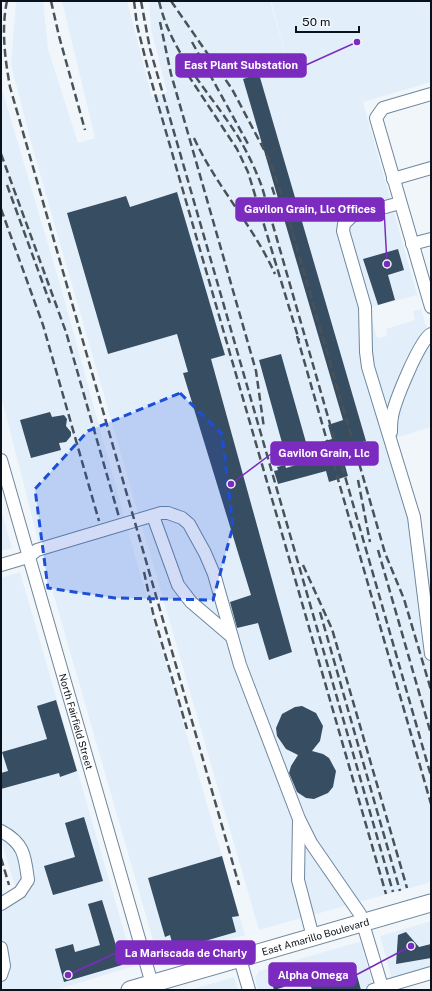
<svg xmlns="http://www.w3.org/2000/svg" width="432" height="991" font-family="'Public Sans',sans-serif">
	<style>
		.built { fill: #e2effb; fill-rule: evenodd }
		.building { fill: #374d62 }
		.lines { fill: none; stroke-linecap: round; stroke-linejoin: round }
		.minor-casing { stroke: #6f879d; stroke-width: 14 }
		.highway-casing { stroke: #6f879d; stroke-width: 19 }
		.minor { stroke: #fff; stroke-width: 12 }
		.highway { stroke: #fff; stroke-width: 17 }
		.rail { stroke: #4a5259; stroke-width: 2.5; stroke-dasharray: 8 4; stroke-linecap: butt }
		.marked { fill: #1d4ed8; fill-opacity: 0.2; stroke: #1d4ed8; stroke-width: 3; stroke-dasharray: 8 5; stroke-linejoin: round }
		.labels { text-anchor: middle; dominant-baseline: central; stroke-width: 4; stroke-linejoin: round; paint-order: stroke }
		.street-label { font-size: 10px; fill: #09121a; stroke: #f1f6fb }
		.leader { fill: none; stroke: #7b2cbf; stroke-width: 1.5 }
		.callout-dot { fill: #7b2cbf; stroke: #f1f6fb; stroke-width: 1.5 }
		.callout { fill: #7b2cbf; stroke: #7b2cbf; stroke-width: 1.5 }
		.callout-label { font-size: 11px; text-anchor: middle; font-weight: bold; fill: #fff }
	</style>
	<rect width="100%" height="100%" fill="#f1f6fb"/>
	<path class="built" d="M16,1H43L48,49L78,143L95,138L62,1H127L152,97L167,92L151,29L149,1H270L294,84L271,1H431V82L363,102L431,344V427L396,438L431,567V882L259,930L35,157L11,65ZM417,295L421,309L413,311L415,320L386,329L387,336L377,338L369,308Z
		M1,86L62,291L139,570L245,935L159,961L39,544L1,396Z
		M1,510L12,548L1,551Z
		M20,572L134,966L56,990H1V884L4,894L16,890L1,840V578Z
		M431,921V969L392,980L380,936Z
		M358,942L361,943L373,986L358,990H258L255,978L259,971Z
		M234,977L238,990H189Z"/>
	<path class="building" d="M259,74L366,441L351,445L355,458L344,462L348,476L329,482L326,471L278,484L274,471L278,470L277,467L285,465L286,468L303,463L298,445L284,450L259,360L281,354L307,446L332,439L328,425L343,420L243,79Z
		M177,192L225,355L211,359L292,652L269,660L258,623L237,628L230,602L251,595L183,373L188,372L177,334L108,354L67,213L126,196L130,207Z
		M398,249L404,270L388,275L395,300L378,305L363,259Z
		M50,412L52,417L64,415L67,419L66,426L71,432V436L66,442L59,443L61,450L31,458L20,420Z
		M56,700L77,771L60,777L59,773L1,789V773L8,771L2,752L47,739L37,706Z
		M302,706L316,713L323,726L320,741L312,751L323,754L329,758L336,771L333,787L328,793L314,799L306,798L297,792L289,773L291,766L298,755L286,749L277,736L276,728L282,714L295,707Z
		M84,817L103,881L53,895L44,866L75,857L65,823Z
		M222,856L239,916L232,917L236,932L174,950L170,935L165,937L148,878Z
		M102,900L122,965L64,982L55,949L73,944L75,952L100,945L88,904Z
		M406,932L419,947L431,944V958L396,964L398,935Z
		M355,968L361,990H312L310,983Z
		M281,977L284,987L274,990L271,980Z"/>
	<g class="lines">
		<g class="minor-casing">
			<g id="minor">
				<path d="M431,94L383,108L376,118L431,307"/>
				<path d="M393,179L431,168"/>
				<path d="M400,203L352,216L344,224L343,231L365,307L366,352L368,367L414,517L431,654"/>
				<path d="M412,244L431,239"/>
				<path d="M391,432C391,427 391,422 392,417C394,403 420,339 431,334"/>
				<path id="s1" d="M1,460L152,984"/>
				<path d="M153,516L178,585L191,602L232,637"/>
				<path d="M1,565L28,557L37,550L161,513H168L182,518L189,524L205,553L214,574L240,665L299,819L311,843L360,914L383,990"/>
				<path d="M299,820L298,880L313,937"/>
				<path d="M1,831C24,843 25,856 28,880L20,892L1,904"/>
				<path d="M1,948L4,966L1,975"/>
				<path d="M240,959L249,990"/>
				<path d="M373,990L431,973"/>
			</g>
		</g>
		<g class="highway-casing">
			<g id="highway">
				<path id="s2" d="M130,990L431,903"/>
			</g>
		</g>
		<use href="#minor" class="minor"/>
		<use href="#highway" class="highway"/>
		<path class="rail" d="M7,1C1,29 5,59 10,87L239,885
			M51,1L59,36L85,130
			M134,1L137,25L149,73L386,894
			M141,1L150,49L393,892
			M159,1C171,53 207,89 235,132C246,149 255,168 262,187L431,776
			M171,1L232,89L270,161L282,196L385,553L404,599L431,690
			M160,22L171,74L256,371L264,428
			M192,42L248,144
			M188,75L237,149L248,172L299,340
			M194,138C216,186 253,225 275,274
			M1,154L66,332L119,517
			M7,185L50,303
			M272,187L283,221
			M1,209L43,325L99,521
			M297,336L431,804
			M358,480L370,542
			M378,550L431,734
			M303,565L332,629L407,888
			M144,572L153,613L187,729
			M320,612L400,891
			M1,858L9,885"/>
	</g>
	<path class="marked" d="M180,393L222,434L233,526L213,600L115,598L48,588L35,489L88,431Z"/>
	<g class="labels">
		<g class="street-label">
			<text stroke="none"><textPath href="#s1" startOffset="272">North Fairfield Street</textPath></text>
			<text stroke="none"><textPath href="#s2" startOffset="193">East Amarillo Boulevard</textPath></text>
		</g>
	</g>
	<path class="leader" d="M357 42L306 65M387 264L384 209M231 484L271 454M68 975L116 953M411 946L356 975"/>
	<g class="callout-dot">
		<circle cx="357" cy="42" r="4"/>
		<circle cx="387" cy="264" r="4"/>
		<circle cx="231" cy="484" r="4"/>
		<circle cx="68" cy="975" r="4"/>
		<circle cx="411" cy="946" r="4"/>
	</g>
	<g class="callout">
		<rect x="176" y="54" width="130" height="23" rx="4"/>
		<rect x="236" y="198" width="148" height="23" rx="4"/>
		<rect x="271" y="442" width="107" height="23" rx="4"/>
		<rect x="116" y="941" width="139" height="23" rx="4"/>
		<rect x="269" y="963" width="87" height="23" rx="4"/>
	</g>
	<g class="callout-label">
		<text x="241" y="69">East Plant Substation</text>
		<text x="310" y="213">Gavilon Grain, Llc Offices</text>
		<text x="324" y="457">Gavilon Grain, Llc</text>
		<text x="186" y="957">La Mariscada de Charly</text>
		<text x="313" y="979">Alpha Omega</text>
	</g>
	<rect width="432" height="991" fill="none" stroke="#09121a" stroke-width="4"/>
	<path d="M296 26v6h63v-6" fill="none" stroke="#09121a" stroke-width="2"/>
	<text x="302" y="26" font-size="12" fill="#09121a" stroke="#f1f6fb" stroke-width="3" paint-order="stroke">50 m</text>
</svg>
